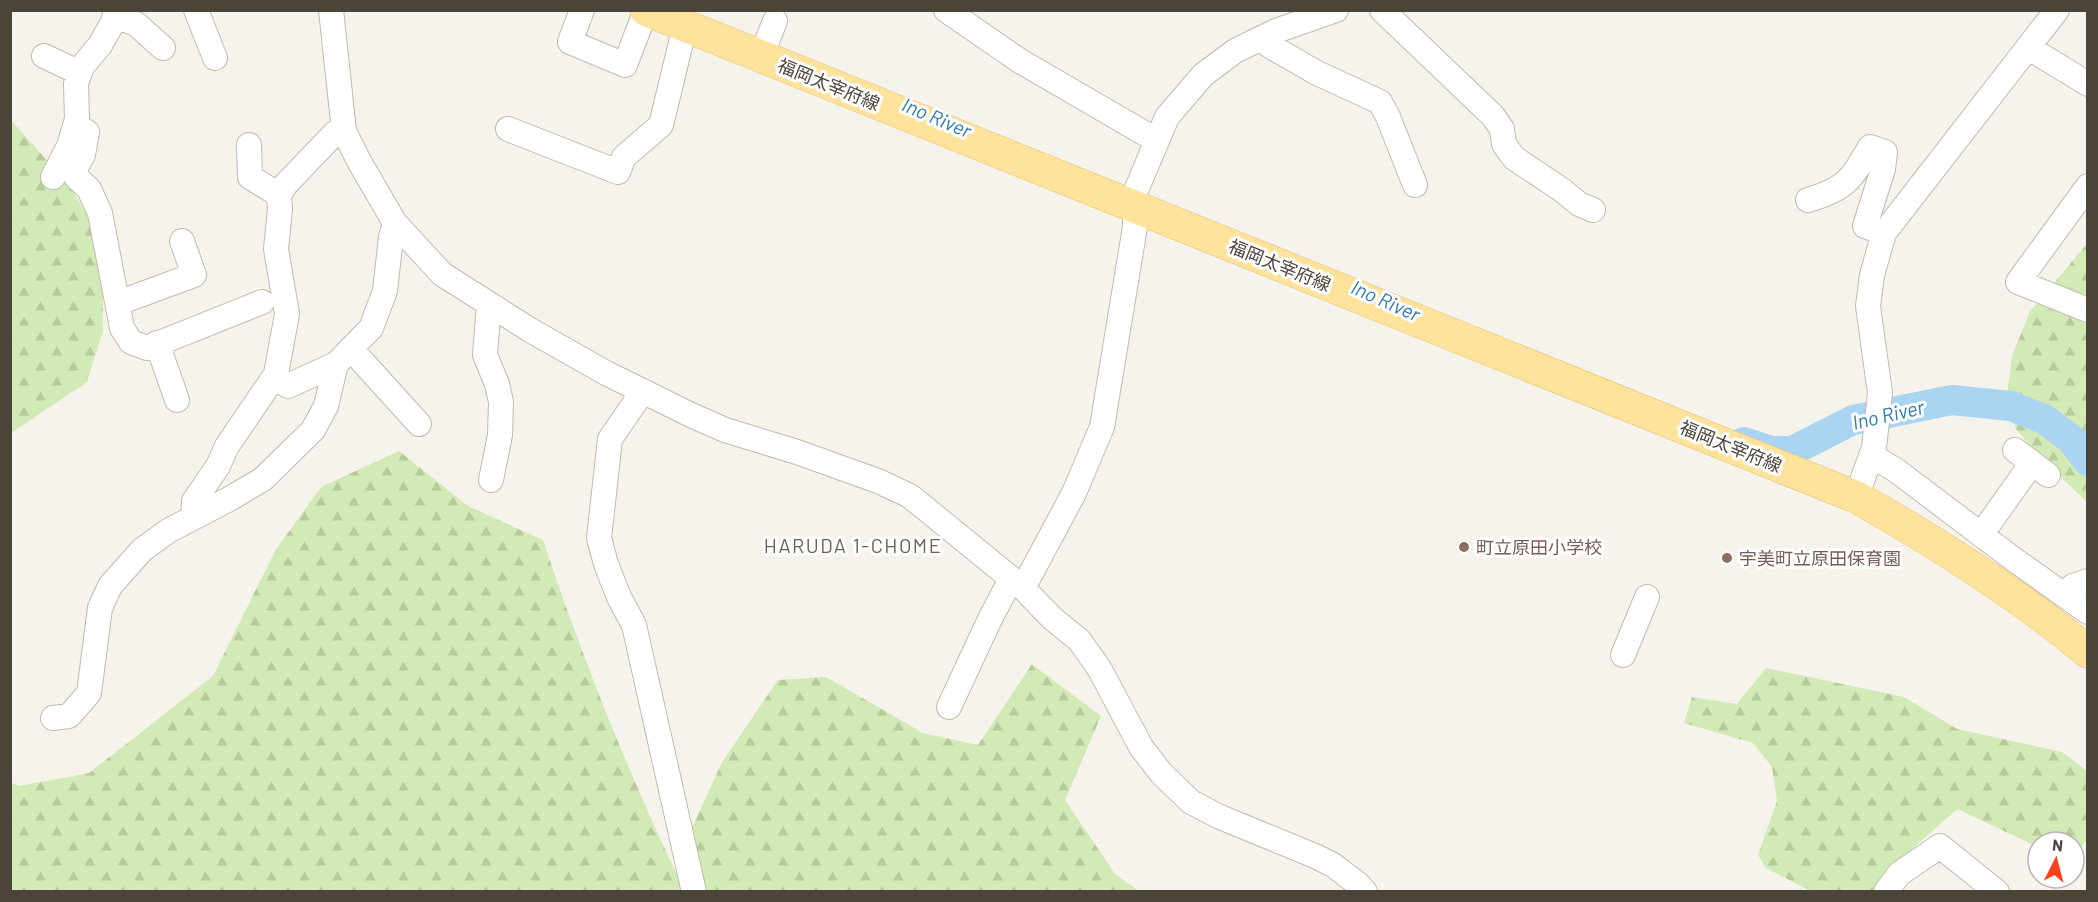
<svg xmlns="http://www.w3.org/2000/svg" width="2098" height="902" font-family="Barlow,'Noto Sans JP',sans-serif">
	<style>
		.forest { fill: url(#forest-firs) }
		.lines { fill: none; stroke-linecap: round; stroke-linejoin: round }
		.river { stroke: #a9d4f2; stroke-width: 30 }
		.minor-casing { stroke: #c2bbae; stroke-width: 26 }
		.major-casing { stroke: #e6c16a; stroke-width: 33 }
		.minor { stroke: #fff; stroke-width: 24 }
		.major { stroke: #ffe39c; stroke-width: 32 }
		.education-dot { fill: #8d6e63; stroke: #fff; stroke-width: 2 }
		.labels { text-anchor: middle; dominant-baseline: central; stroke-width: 6; stroke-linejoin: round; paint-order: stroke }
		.street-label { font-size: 18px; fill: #4b4439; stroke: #fff }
		.education-label { font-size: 18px; fill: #785e54; stroke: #fff; text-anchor: start }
		.water-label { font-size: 20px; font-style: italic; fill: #2e7ab2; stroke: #fff }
		.neighbourhood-label { font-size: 20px; letter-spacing: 1.5px; fill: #6e6250; stroke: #fff }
	</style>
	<defs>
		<pattern id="forest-firs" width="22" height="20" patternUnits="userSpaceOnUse" patternTransform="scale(1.5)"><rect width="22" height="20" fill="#d2eab5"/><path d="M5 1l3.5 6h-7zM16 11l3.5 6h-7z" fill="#b6ca9c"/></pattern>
	</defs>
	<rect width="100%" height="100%" fill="#f6f3ec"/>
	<path class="forest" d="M10,119L70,186L95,229L103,280V331L87,382L11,433Z
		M2087,244V502L2039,456L2016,429L2006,402L2012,356L2030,311Z
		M399,451L468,506L543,540C582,657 628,773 682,885L691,830L722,762L778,680L826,677L923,733L978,745L1032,664L1101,716L1065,800L1115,874L1139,891H11L10,782L19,786L89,773L213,676L275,551L321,487Z
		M1766,668L1904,697L1957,729L2062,752L2087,771V840L2074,853V842H2038V847L1957,809L1903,857L1873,891H1811L1766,868L1758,855L1777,801L1772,767L1753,743L1684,723L1692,697L1737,704Z"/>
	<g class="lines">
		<path class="river" d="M1744,442L1771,451H1792L1853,420L1952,400L2011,406L2044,419L2071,439L2088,461"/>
		<g class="minor-casing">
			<path id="minor" d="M196,10L215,58
				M331,10L344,131L360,163L395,223L442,274L530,330L606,373L691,415L725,430L797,452L878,481L910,496L1023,588L1053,619L1079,640L1099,668L1141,747L1161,773L1191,802L1220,817L1315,856L1333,865L1358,884L1365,892
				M582,10L570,42L625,65L646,10
				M946,10L1020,61L1156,140
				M1382,10L1493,116L1502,129L1504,144L1514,158L1562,190L1579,204L1593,210
				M115,16L136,24L163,48
				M1262,38L1270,46L1317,73L1380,102L1388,117L1415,185
				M2029,48L2088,84
				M44,56L80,73
				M761,57L775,21
				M75,125L87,132L83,155L76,167V177L89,189L100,213L122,328L131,342L147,348L262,302
				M508,129L618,172L624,157L661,125L685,26
				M53,177L69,146L77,119L76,84L81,68L100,45L113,22L116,10
				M2088,186L2018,282L2088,310
				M279,195L286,184L335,133L344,131
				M1808,200C1846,189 1851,180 1870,147L1885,152L1883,169L1865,226L1884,233
				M118,303L194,275L182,241
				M489,304L485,355L497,384L501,402L500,435L491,480
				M157,343L177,400
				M351,349L419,424
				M275,376L288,386L336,364
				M643,391L610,439L599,538L606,564L619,597L634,625L694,892
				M2015,450L2048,475
				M1871,455L1897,471L2012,558L2088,612
				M1856,497L1874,448L1880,393L1868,306L1872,275L1884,233L2057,10
				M193,517L194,501L218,466L227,446L276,374L287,314L276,249L280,209L279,195L250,177L249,145
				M1981,535L2032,463
				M1023,588L1074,493L1102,427L1135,227V193L1167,117L1203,75L1235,51L1276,31L1336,10
				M2064,595L2073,586L2088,581
				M1623,655L1647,597
				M949,707L990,619L1011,579
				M53,718L69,716L89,693L100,608L110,586L142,550L168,531L231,498L263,479L313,430L326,406L336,364L371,328L385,291L391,237L395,223
				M1886,892L1899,874L1940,846L1997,892"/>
		</g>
		<g class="major-casing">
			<path id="major" d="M646,10L1856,497C1934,541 2018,594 2088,652"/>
		</g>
		<use href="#minor" class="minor"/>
		<use href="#major" class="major"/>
	</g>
	<g class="education-dot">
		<circle cx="1464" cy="547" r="6"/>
		<circle cx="1727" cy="558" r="6"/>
	</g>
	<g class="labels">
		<g class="street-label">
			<text transform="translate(829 84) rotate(22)">福岡太宰府線</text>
			<text transform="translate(1280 265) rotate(22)">福岡太宰府線</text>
			<text transform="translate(1731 446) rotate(22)">福岡太宰府線</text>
		</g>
		<g class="education-label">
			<text x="1476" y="547">町立原田小学校</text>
			<text x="1739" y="558">宇美町立原田保育園</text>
		</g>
		<g class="water-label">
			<text transform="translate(937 117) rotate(23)">Ino River</text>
			<text transform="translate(1386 300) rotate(24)">Ino River</text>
			<text transform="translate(1888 414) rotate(-13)">Ino River</text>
		</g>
		<g class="neighbourhood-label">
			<text x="853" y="545">HARUDA 1-CHOME</text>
		</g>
	</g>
	<rect width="2098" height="902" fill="none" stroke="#4b4439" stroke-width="24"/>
	<g transform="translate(2056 860) rotate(6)"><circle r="28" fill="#ffffff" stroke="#b7b4b0" stroke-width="1.5"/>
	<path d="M0-4.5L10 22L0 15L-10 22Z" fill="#fc3f1d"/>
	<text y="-9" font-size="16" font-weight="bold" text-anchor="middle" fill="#4b4439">N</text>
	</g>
</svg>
